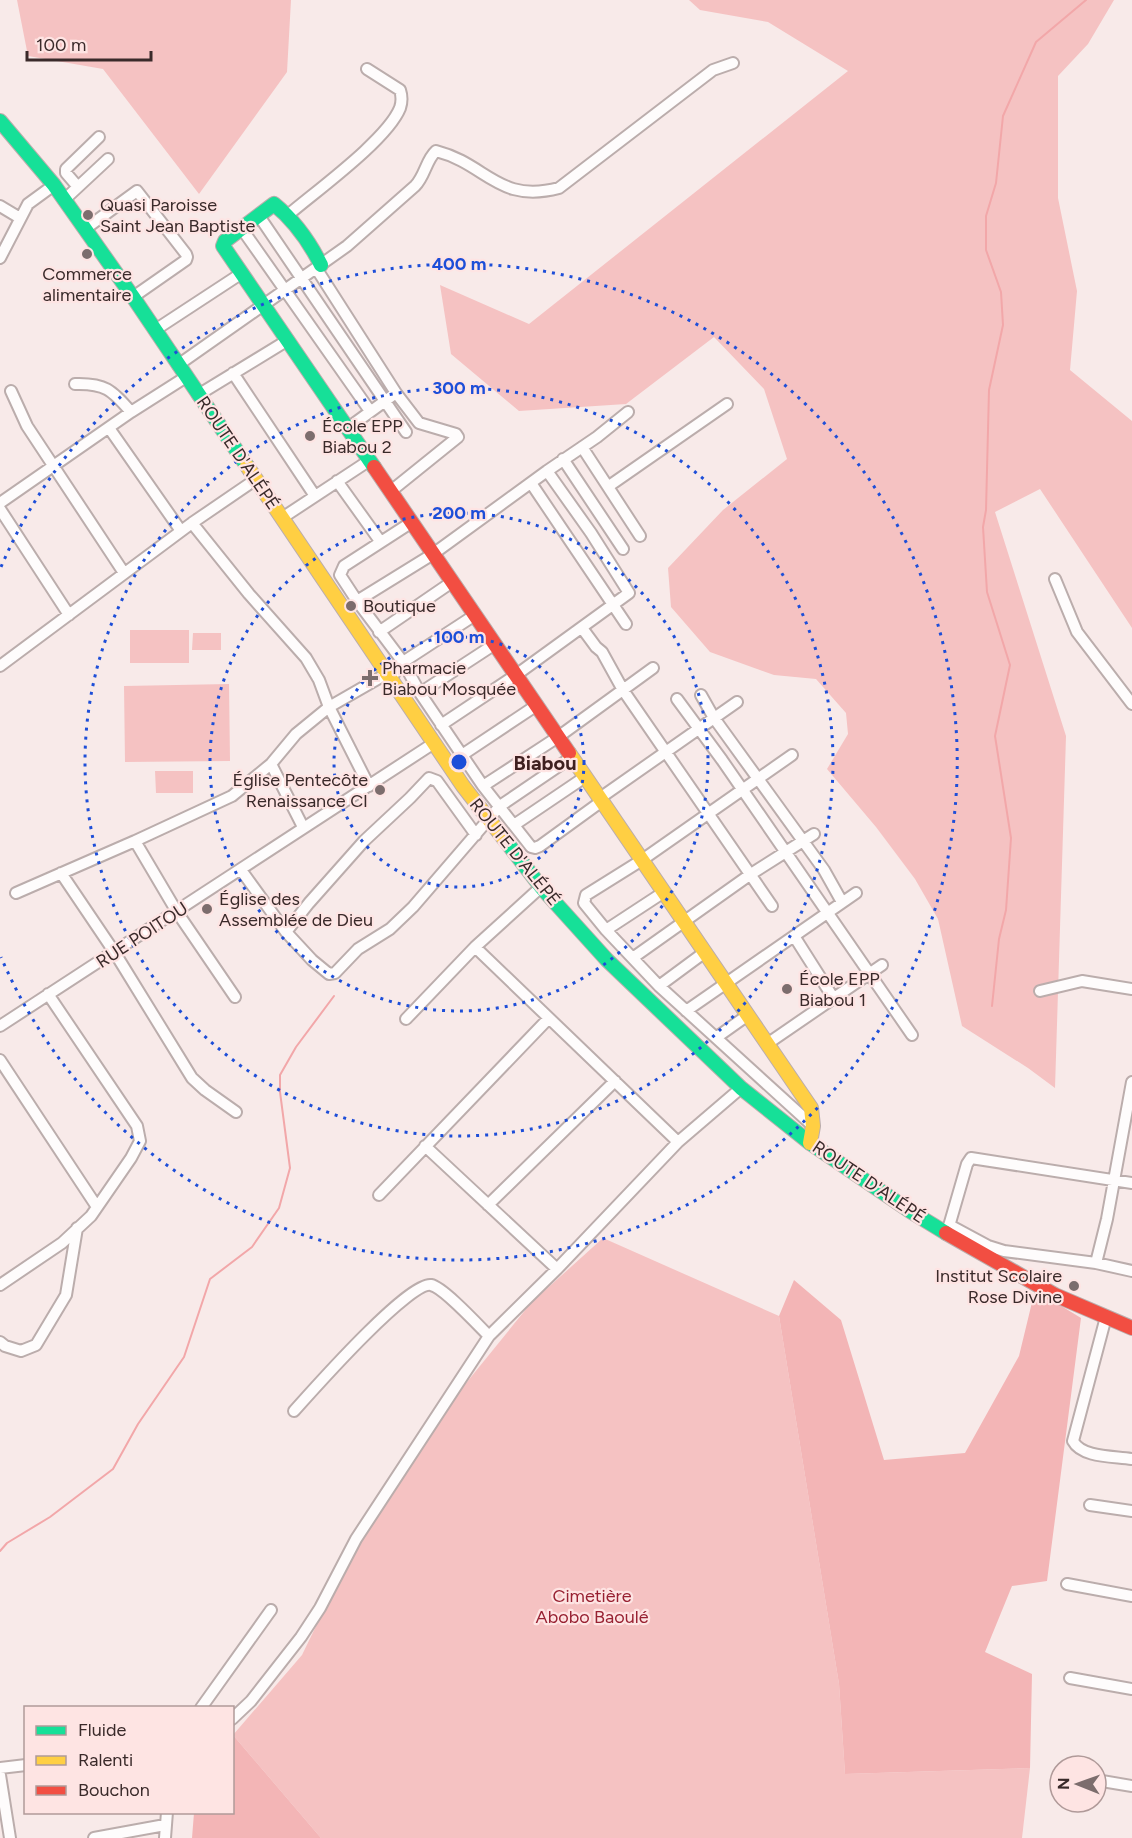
<svg xmlns="http://www.w3.org/2000/svg" width="1132" height="1838" font-family="Figtree,sans-serif">
	<style>
		.green { fill: #f5c2c2 }
		.forest { fill: #f3b5b6 }
		.lines { fill: none; stroke-linecap: round; stroke-linejoin: round }
		.stream { stroke: #f2a7a9; stroke-width: 2 }
		.street-casing { stroke: #bbadac; stroke-width: 14 }
		.fast-casing { stroke: #bbadac; stroke-width: 16 }
		.slow-casing { stroke: #bbadac; stroke-width: 16 }
		.jam-casing { stroke: #bbadac; stroke-width: 16 }
		.street { stroke: #fefcfc; stroke-width: 10 }
		.fast { stroke: #16e098; stroke-width: 14 }
		.slow { stroke: #ffcf43; stroke-width: 14 }
		.jam { stroke: #f24e42; stroke-width: 14 }
		.ring { fill: none; stroke: #1d4ed8; stroke-width: 3; stroke-dasharray: 3 6 }
		.poi-dot { fill: #7c6d6d; stroke: #fee4e3; stroke-width: 2 }
		.labels { text-anchor: middle; dominant-baseline: central; stroke-width: 4.5; stroke-linejoin: round; paint-order: stroke }
		.poi-label { font-size: 18px; fill: #3a2a2a; stroke: #fee4e3; text-anchor: start }
		.street-label { font-size: 18px; fill: #3a2a2a; stroke: #fee4e3 }
		.park-label { font-size: 18px; fill: #982132; stroke: #fee4e3 }
		.neighbourhood-label { font-size: 20px; font-weight: bold; fill: #3f2020; stroke: #fee4e3 }
		.centre { fill: #1d4ed8; stroke: #fee4e3; stroke-width: 3 }
		.ring-label { font-size: 18px; text-anchor: middle; font-weight: bold; fill: #1d4ed8; stroke: #fee4e3; stroke-width: 4.5; stroke-linejoin: round; paint-order: stroke }
	</style>
	<rect width="100%" height="100%" fill="#f8eae9"/>
	<path class="green" d="M17,0H291L287,72L199,194L103,69L28,56Z
		M689,0H1114L1088,44L1058,76V198L1077,291L1070,370L1132,421V628L1040,489L995,512L1066,736L1055,1088L1028,1068L962,1026L938,919L915,879L876,827L827,769L848,734L846,713L816,679L774,675L710,652L671,607L668,568L723,510L787,459L764,389L714,337L626,404L519,411L451,354L440,285L529,324L848,71L768,22L700,10Z
		M130,630H189V663H130Z
		M193,633H221V650H192Z
		M229,684L230,761L125,762L124,686Z
		M155,771H193V793H156Z
		M603,1238L779,1316L839,1684L845,1774L1030,1768L1022,1838H321L233,1735L302,1655L352,1552L432,1425L531,1303Z"/>
	<path class="forest" d="M794,1280L841,1320L884,1460L965,1453L1019,1356L1035,1290L1081,1318L1047,1581L1012,1586L985,1652L1032,1674L1030,1768L845,1774L839,1684L779,1316Z
		M233,1735L321,1838H192L194,1813L232,1812Z"/>
	<g class="lines">
		<path class="stream" d="M992,1006L999,939L1006,910L1011,838L995,736L1010,665L987,592L983,527L986,510L989,390L1003,325L1001,292L986,250V216L996,183L1003,116L1036,42L1086,0
			M0,1551L7,1543L50,1517L113,1469L138,1424L184,1357L210,1279L252,1247L279,1208L290,1168L280,1092V1075L296,1047L334,996"/>
		<g class="street-casing">
			<path id="street" d="M78,187L66,173V169L99,137
				M64,200L108,159
				M0,206L20,218
				M288,215C316,191 387,140 400,108C402,102 402,96 400,90L367,69
				M259,216L406,432
				M85,229L137,191L186,254L187,257L186,260L133,297
				M242,229L370,411
				M0,258L28,204L54,185
				M316,268L347,246L415,186C425,176 426,160 436,151C487,164 498,204 559,188L713,70L733,63
				M155,330L242,273
				M178,365L316,268L396,393L348,428
				M233,373L315,496
				M75,384C105,383 112,390 131,412
				M11,391L27,426L124,573
				M198,395L288,340
				M109,428L181,531
				M582,447L640,536
				M563,459L623,549
				M337,481L380,541
				M531,483L626,624
				M609,486L727,404
				M391,491L458,437L456,434L419,423L396,393
				M0,503L131,412L186,377
				M0,509L69,615
				M282,518L370,460
				M412,522L344,566L340,575L357,601L403,662L420,693L483,786L531,847L535,848L540,846L602,801
				M192,523L249,594L306,658L319,680L329,707L369,786
				M1055,579L1077,632L1132,704
				M357,601L433,554L547,471L597,437L628,412
				M582,628L596,647L602,652L623,690L772,906
				M379,632L452,582
				M0,666L192,523L255,480
				M391,678L403,662L475,615
				M420,693L495,644
				M701,695L714,718L824,870L842,902
				M677,699L722,760L912,1035
				M441,725L516,675L629,593L591,533L547,471
				M462,755L537,705
				M792,755L642,860L586,895L584,903L606,930L659,986L813,1126
				M271,764L303,827
				M483,786L558,737L653,668
				M600,798L737,702
				M514,825L585,777
				M135,841L177,912L235,997
				M241,870L286,932L309,903L364,841L410,798L429,778L437,781L476,835
				M61,873L115,953L192,1078L205,1090L236,1112
				M16,893L135,841L232,796L271,764L296,734L329,707L388,673
				M606,930L664,892
				M286,932L312,960L329,974L335,973L358,949L390,929L413,907L500,806L572,757
				M794,936L834,999
				M475,947L678,1142
				M634,957L751,874L814,834
				M659,986L705,952
				M1040,991L1082,981L1132,989
				M686,1011L856,893
				M406,1019L475,947L541,887
				M0,1026L434,743
				M717,1037L748,1015
				M767,1044L882,965
				M0,1060L97,1207
				M425,1146L557,1269
				M379,1195L549,1018
				M488,1205L615,1081
				M949,1225L988,1246L1004,1251L1096,1263L1132,1271
				M947,1233L967,1164L971,1158L1132,1183
				M1096,1263L1107,1219L1132,1082
				M0,1285L62,1243L91,1216L131,1158L140,1141L137,1126L48,994
				M1106,1317L1073,1441C1082,1458 1114,1456 1132,1459
				M0,1342L5,1346L21,1351L36,1345L66,1295L77,1228
				M294,1411C312,1391 409,1281 431,1285C443,1287 479,1326 489,1336L557,1269L678,1142L741,1088
				M1090,1505L1132,1511
				M1067,1584L1132,1596
				M1070,1678L1132,1689
				M201,1708L271,1610
				M232,1719L251,1701L301,1637L320,1608L356,1539L489,1336
				M0,1768L26,1765
				M0,1775L10,1838
				M1096,1780L1132,1786
				M94,1838L165,1825
				M165,1838L167,1812"/>
		</g>
		<g class="fast-casing">
			<path id="fast" d="M0,121L54,185L133,297L247,466
				M321,265C309,241 295,221 274,204L225,241L223,246L374,467
				M505,840L541,887L607,960L741,1088L810,1143L910,1211L946,1233"/>
		</g>
		<g class="slow-casing">
			<path id="slow" d="M247,466L463,786L505,840
				M569,753L811,1108L813,1126L810,1143"/>
		</g>
		<g class="jam-casing">
			<path id="jam" d="M374,467L569,753
				M946,1233L1055,1295L1132,1328"/>
		</g>
		<use href="#street" class="street"/>
		<use href="#fast" class="fast"/>
		<use href="#slow" class="slow"/>
		<use href="#jam" class="jam"/>
	</g>
	<g class="ring">
		<circle cx="459" cy="762" r="125"/>
		<circle cx="459" cy="762" r="249"/>
		<circle cx="459" cy="762" r="374"/>
		<path d="M1 567A498 498 0 1 1 1 957"/>
	</g>
	<g class="poi-dot">
		<circle cx="88" cy="215" r="6"/>
		<circle cx="87" cy="254" r="6"/>
		<circle cx="310" cy="436" r="6"/>
		<circle cx="351" cy="606" r="6"/>
		<path d="M367 669h6v6h6v6h-6v6h-6v-6h-6v-6h6z"/>
		<circle cx="380" cy="790" r="6"/>
		<circle cx="207" cy="909" r="6"/>
		<circle cx="787" cy="989" r="6"/>
		<circle cx="1074" cy="1286" r="6"/>
	</g>
	<g class="labels">
		<g class="poi-label">
			<text x="100" y="205">Quasi Paroisse<tspan x="100" dy="21">Saint Jean Baptiste</tspan></text>
			<text x="87" y="274" text-anchor="middle">Commerce<tspan x="87" dy="21">alimentaire</tspan></text>
			<text x="322" y="426">École EPP<tspan x="322" dy="21">Biabou 2</tspan></text>
			<text x="363" y="606">Boutique</text>
			<text x="382" y="668">Pharmacie<tspan x="382" dy="21">Biabou Mosquée</tspan></text>
			<text x="368" y="780" text-anchor="end">Église Pentecôte<tspan x="368" dy="21">Renaissance CI</tspan></text>
			<text x="219" y="899">Église des<tspan x="219" dy="21">Assemblée de Dieu</tspan></text>
			<text x="799" y="979">École EPP<tspan x="799" dy="21">Biabou 1</tspan></text>
			<text x="1062" y="1276" text-anchor="end">Institut Scolaire<tspan x="1062" dy="21">Rose Divine</tspan></text>
		</g>
		<g class="street-label">
			<text transform="translate(238 453) rotate(56)">ROUTE D'ALÉPÉ</text>
			<text transform="translate(515 852) rotate(51)">ROUTE D'ALÉPÉ</text>
			<text transform="translate(142 935) rotate(-33)">RUE POITOU</text>
			<text transform="translate(869 1182) rotate(34)">ROUTE D'ALÉPÉ</text>
		</g>
		<g class="park-label">
			<text x="592" y="1596">Cimetière<tspan x="592" dy="21">Abobo Baoulé</tspan></text>
		</g>
		<g class="neighbourhood-label">
			<text x="545" y="763">Biabou</text>
		</g>
	</g>
	<circle cx="459" cy="762" r="9" class="centre"/>
	<g class="ring-label">
		<text x="459" y="270">400 m</text>
		<text x="459" y="394">300 m</text>
		<text x="459" y="519">200 m</text>
		<text x="459" y="643">100 m</text>
	</g>
	<rect x="24" y="1706" width="210" height="108" fill="#fee4e3" stroke="#b09a99" stroke-width="1.5"/>
	<rect x="36" y="1726" width="30" height="9" fill="#16e098" stroke="#b09a99" stroke-width="1.5"/>
	<text x="78" y="1736" font-size="18" fill="#3a2a2a">Fluide</text>
	<rect x="36" y="1756" width="30" height="9" fill="#ffcf43" stroke="#b09a99" stroke-width="1.5"/>
	<text x="78" y="1766" font-size="18" fill="#3a2a2a">Ralenti</text>
	<rect x="36" y="1786" width="30" height="9" fill="#f24e42" stroke="#b09a99" stroke-width="1.5"/>
	<text x="78" y="1796" font-size="18" fill="#3a2a2a">Bouchon</text>
	<g transform="translate(1078 1784) rotate(271)"><circle r="28" fill="#fee4e3" stroke="#b09a99" stroke-width="1.5"/>
	<path d="M0-4.5L10 22L0 15L-10 22Z" fill="#7c6d6d"/>
	<text y="-9" font-size="16" font-weight="bold" text-anchor="middle" fill="#3a2a2a">N</text>
	</g>
	<path d="M27 51v9h124v-9" fill="none" stroke="#3a2a2a" stroke-width="3"/>
	<text x="36" y="51" font-size="18" fill="#3a2a2a" stroke="#fee4e3" stroke-width="4.5" paint-order="stroke">100 m</text>
</svg>
